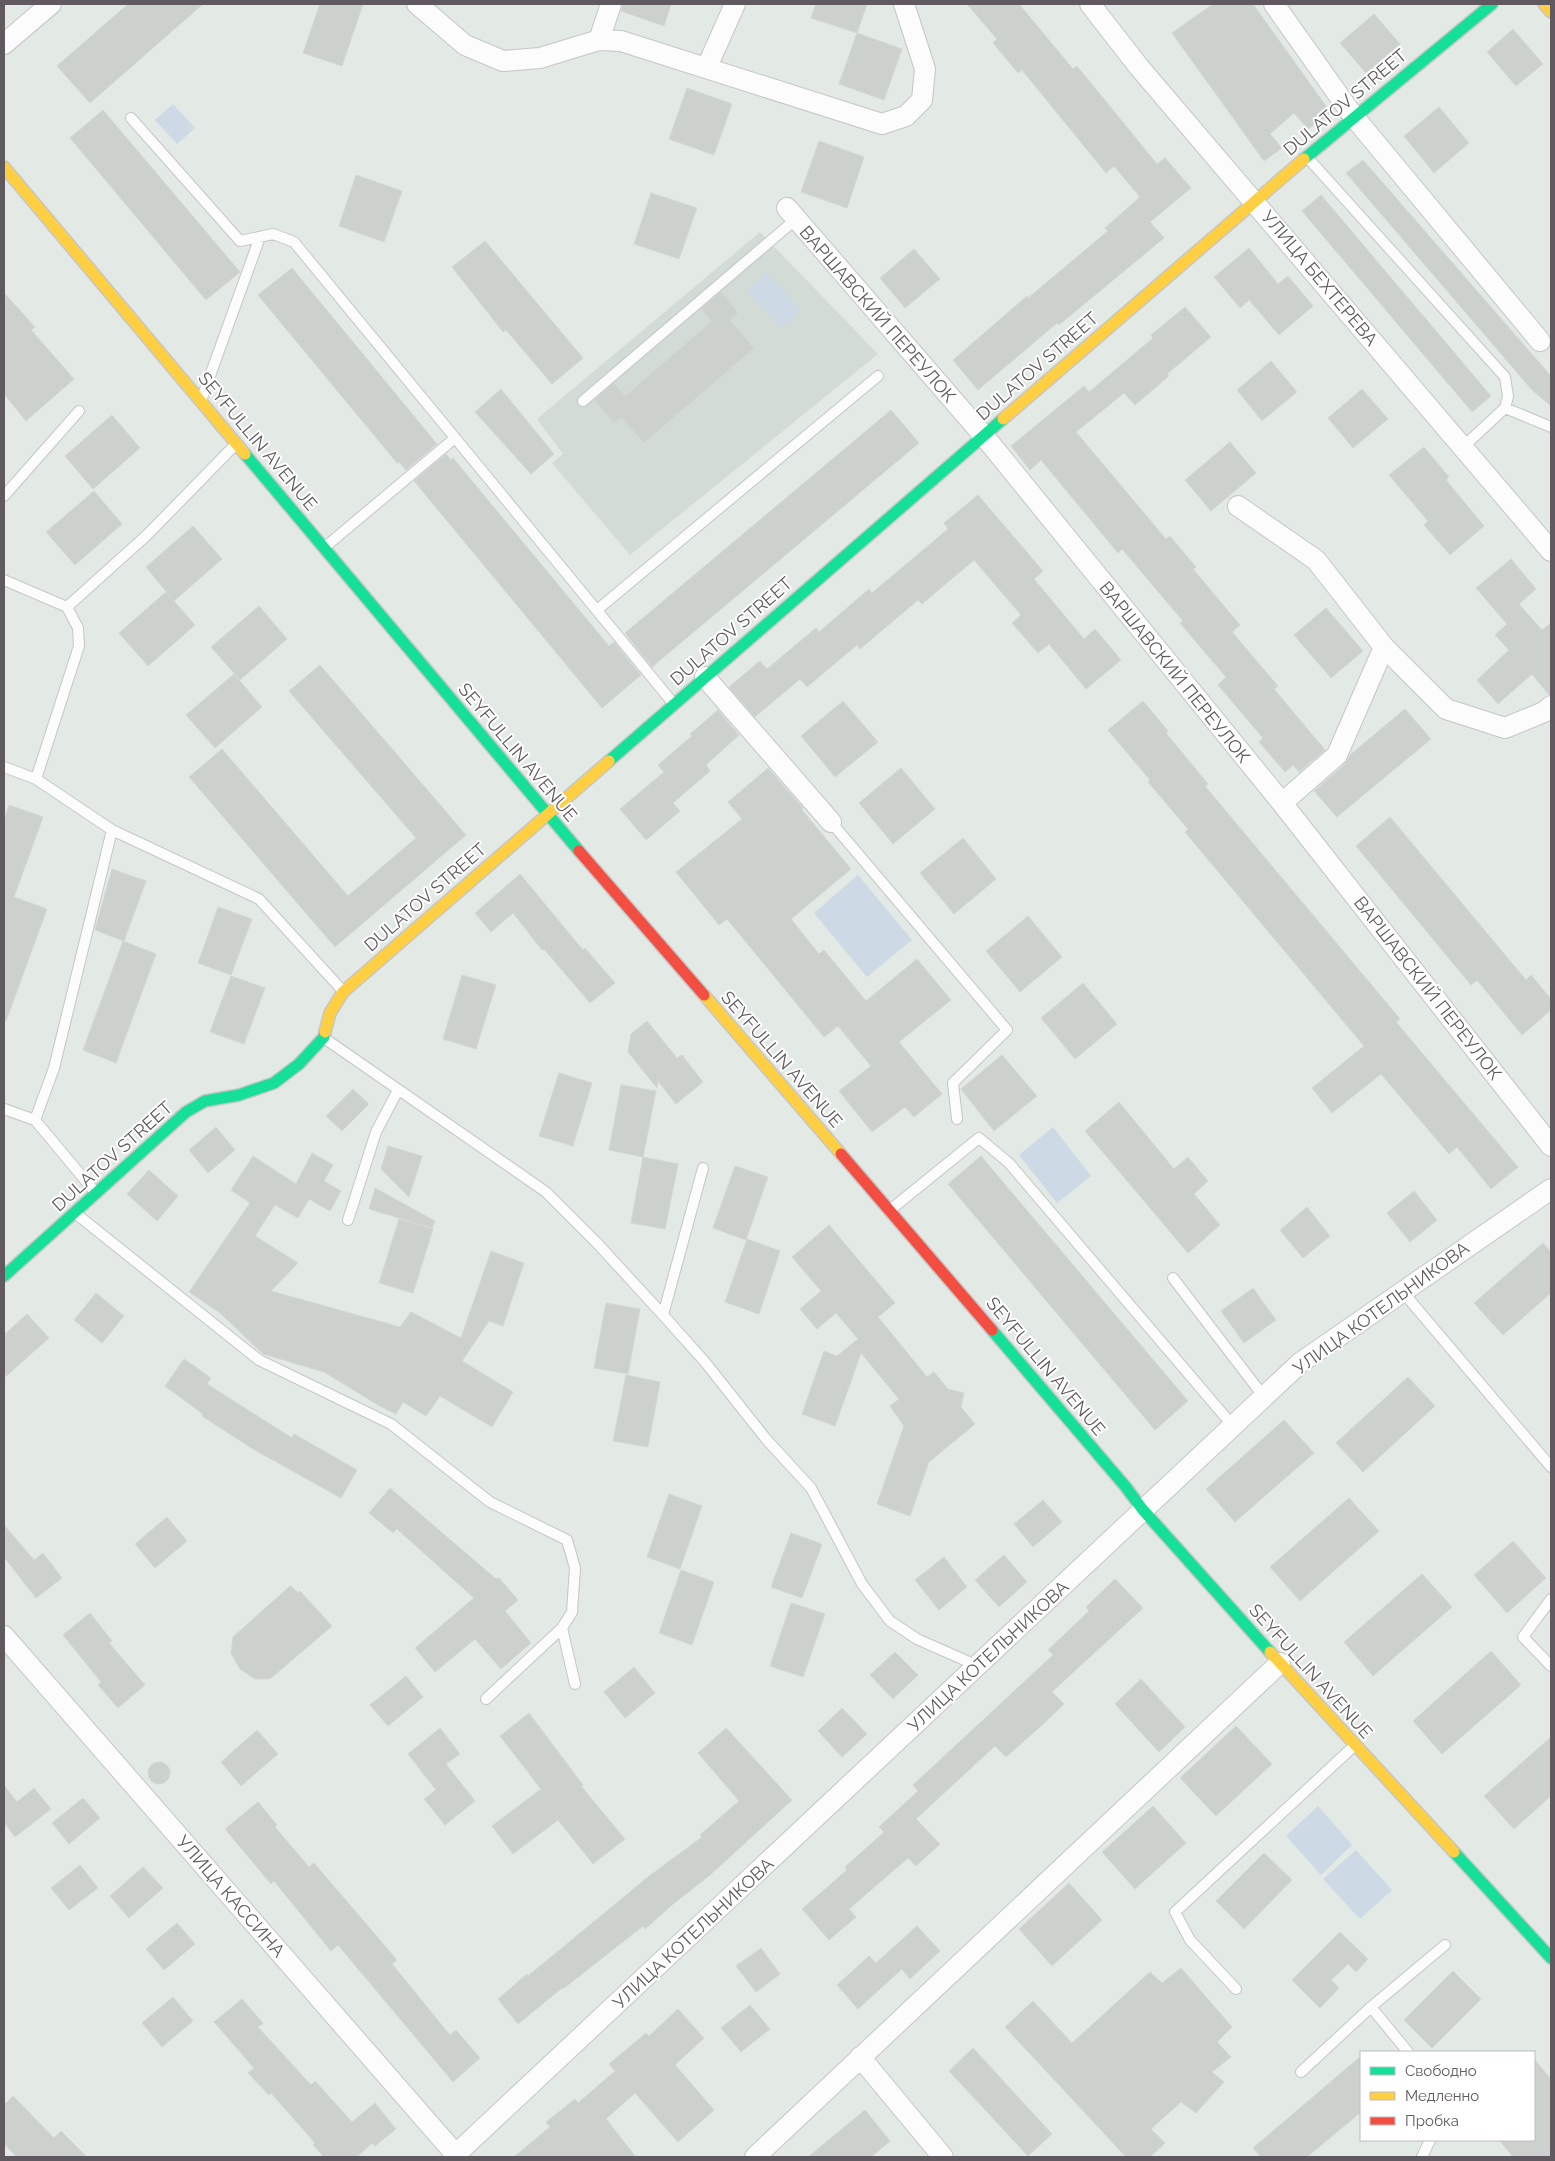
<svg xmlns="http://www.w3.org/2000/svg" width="1555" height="2161" font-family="Raleway,sans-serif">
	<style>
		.education { fill: #d2dbd6 }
		.green { fill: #cdd9e5 }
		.building { fill: #cdd1cd; stroke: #d2d8d4 }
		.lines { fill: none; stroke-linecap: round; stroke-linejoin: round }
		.lane-casing { stroke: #c5c6c5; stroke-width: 12 }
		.street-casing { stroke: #c5c6c5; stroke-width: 22 }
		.fast-casing { stroke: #c6c6c7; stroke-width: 14 }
		.slow-casing { stroke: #c6c6c7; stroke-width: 14 }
		.jam-casing { stroke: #c6c6c7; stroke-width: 14 }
		.lane { stroke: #fbfcfb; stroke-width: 10 }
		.street { stroke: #fbfcfb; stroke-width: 20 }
		.fast { stroke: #16e098; stroke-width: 11 }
		.slow { stroke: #ffcf43; stroke-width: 11 }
		.jam { stroke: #f24e42; stroke-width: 11 }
		.labels { text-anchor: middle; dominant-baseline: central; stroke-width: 4; stroke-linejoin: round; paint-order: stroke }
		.street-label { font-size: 18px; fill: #615960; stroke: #fff }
	</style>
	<rect width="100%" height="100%" fill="#e3e9e5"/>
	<path class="education" d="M760,232L878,354L630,555L552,463L563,454L537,419Z"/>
	<path class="green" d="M173,104L195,128L177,144L155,120Z
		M766,272L801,310L781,328L747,290Z
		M858,875L912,940L867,977L814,913Z
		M1053,1127L1091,1176L1057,1203L1019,1155Z
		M1318,1806L1352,1845L1321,1875L1286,1836Z
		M1356,1850L1392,1890L1360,1919L1323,1879Z"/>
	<path class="building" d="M128,4H203L90,103L57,66Z
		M320,4H363L342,66L303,53Z
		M623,4H671L664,26L621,11Z
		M816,4H867L857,33L811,18Z
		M967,4H1019L1073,69L1077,66L1157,164L1165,158L1191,188L1150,222L1164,238L1059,325L1057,323L978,390L953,360L1027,296L1028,298L1108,231L1105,228L1140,197L1114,166L1106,173L1022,70L1018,73L993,43L997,39Z
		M1213,4H1253L1331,113L1308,129L1294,113L1270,134L1282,148L1264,161L1172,33Z
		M1374,14L1400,44L1366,73L1340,43Z
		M1513,29L1543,64L1516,86L1487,52Z
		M857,33L902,49L884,100L839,84Z
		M687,88L732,104L714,155L669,139Z
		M1439,107L1469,143L1434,173L1404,136Z
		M103,110L240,272L206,300L70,138Z
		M819,141L864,157L847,208L801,192Z
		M1363,160L1551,376V406L1532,390L1346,173Z
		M356,175L402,191L384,242L339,226Z
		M651,193L697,208L679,259L634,244Z
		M1321,195L1491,396L1472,412L1302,211Z
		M485,241L583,358L552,384L506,330L503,332L452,267Z
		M1249,248L1278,284L1288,276L1313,306L1279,335L1249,300L1240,308L1214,277Z
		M914,249L940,279L905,308L880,278Z
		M292,268L437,444L406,470L399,462L397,463L258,295Z
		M721,292L738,313L730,320L754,348L644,443L621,417L614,423L594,400L614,383L625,396L712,321L701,309Z
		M4,293L35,327L31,330L74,379L26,421L4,394Z
		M1185,307L1211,337L1167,374L1169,376L1135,405L1124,393L1076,432L1166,539L1170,536L1196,567L1193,569L1240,625L1232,632L1278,686L1274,689L1325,750L1299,772L1293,765L1285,772L1259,742L1263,738L1218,685L1226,677L1180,623L1183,621L1122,549L1118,553L1041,460L1030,470L1011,446L1084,386L1089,392L1153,338L1151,335Z
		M1271,361L1297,392L1262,421L1237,390Z
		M501,389L554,454L531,474L475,412Z
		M1362,389L1388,419L1353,448L1328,418Z
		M891,410L919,443L652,667L625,633Z
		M112,415L140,448L93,489L65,456Z
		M1230,442L1256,473L1211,511L1185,480Z
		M1424,447L1449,477L1446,480L1484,526L1450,555L1424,525L1428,521L1389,475Z
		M446,454L451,460L453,458L609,646L614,642L641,675L602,708L414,481Z
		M94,491L122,524L75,565L46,532Z
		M978,495L1043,571L1034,579L1084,639L1095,629L1121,660L1086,689L1049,644L1038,653L1012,623L1021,615L974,560L922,604L918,600L860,649L857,645L807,687L800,679L755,717L729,687L760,661L767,669L816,628L819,632L869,589L872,593L948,529L944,523Z
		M193,526L222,559L174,601L146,567Z
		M1511,559L1536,589L1519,604L1542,630L1551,623V694H1548L1532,674L1498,704L1477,680L1509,650L1495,635L1507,624L1476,588Z
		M166,592L195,625L148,666L119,633Z
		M259,606L287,639L240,680L211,647Z
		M1326,608L1363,651L1331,678L1294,635Z
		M320,665L466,835L335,947L189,777L222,749L348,896L416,838L289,691Z
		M234,674L262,707L215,748L186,715Z
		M843,701L878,742L835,777L801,736Z
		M1143,701L1168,731L1166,733L1208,784L1205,786L1400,1019L1396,1022L1518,1167L1491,1189L1457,1147L1449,1154L1381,1074L1332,1113L1312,1088L1364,1046L1185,832L1188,829L1148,782L1150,780L1108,730Z
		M1405,709L1431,739L1337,817L1314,791L1345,764L1350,755Z
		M718,710L739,735L706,765L710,771L673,803L680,811L646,840L620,809L664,772L658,765L692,736L690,734Z
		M768,768L803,808L802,810L851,869L791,919L819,954L824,950L866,1001L917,959L951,1000L899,1042L942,1094L914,1117L905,1107L872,1132L839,1091L871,1066L838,1026L824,1037L727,919L719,925L676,872L742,819L728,802Z
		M901,768L935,809L893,844L859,803Z
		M9,805L43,817L14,897L47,909L6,1021H4L5,918H4V820Z
		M1390,817L1526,980L1531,975L1551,999V1010L1522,1035L1477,980L1471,985L1356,846Z
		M963,838L996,879L954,914L920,873Z
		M112,869L146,881L124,941L95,930Z
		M520,874L583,950L585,948L615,983L590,1003L544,949L542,950L513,913L491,932L475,913Z
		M218,907L252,919L231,975L198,963Z
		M1028,916L1062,957L1020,992L986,951Z
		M123,941L156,954L116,1063L83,1050Z
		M462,975L496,985L476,1049L443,1039Z
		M231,976L265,988L244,1044L210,1032Z
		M1083,983L1117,1024L1075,1059L1041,1018Z
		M647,1021L677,1058L682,1055L703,1082L676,1104L658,1081L657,1088L628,1052L631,1034Z
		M1002,1055L1037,1096L994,1131L961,1089Z
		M559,1073L592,1083L573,1146L539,1136Z
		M621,1085L656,1091L643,1157L609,1150Z
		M353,1089L369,1104L342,1131L326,1116Z
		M1119,1102L1174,1169L1188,1157L1208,1181L1194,1194L1220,1225L1188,1253L1085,1131Z
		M216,1127L235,1150L208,1173L189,1150Z
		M388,1146L422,1156L409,1197L381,1169Z
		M312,1153L333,1165L324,1181L341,1191L330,1211L309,1199L298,1218L275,1205L255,1236L298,1263L271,1291L400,1327L411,1312L461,1338L491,1251L524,1263L503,1326L489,1321L462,1361L513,1392L492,1427L440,1396L426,1416L403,1402L396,1414L378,1405L324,1372L263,1354L220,1313L189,1292L250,1203L231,1190L253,1156L296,1184Z
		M981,1156L1188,1401L1155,1430L948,1184Z
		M643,1157L678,1164L665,1229L631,1223Z
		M735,1166L768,1177L746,1240L713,1228Z
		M149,1170L178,1196L157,1221L127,1194Z
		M375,1188L435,1221L432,1228L369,1209Z
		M1414,1191L1437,1220L1410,1242L1387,1213Z
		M1307,1207L1330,1236L1303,1258L1280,1230Z
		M399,1219L433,1229L413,1293L379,1283Z
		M829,1225L895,1303L878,1317L927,1377L934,1372L948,1389L964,1393L961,1407L975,1424L929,1462L910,1516L877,1504L904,1426L890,1406L899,1399L861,1353L835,1426L802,1414L824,1351L837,1356L858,1339L836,1313L817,1329L800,1309L821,1291L792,1257Z
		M747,1239L780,1251L759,1314L725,1302Z
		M1543,1243L1551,1252V1293L1503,1335L1474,1303Z
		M1253,1288L1276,1320L1244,1343L1221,1311Z
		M96,1293L124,1316L102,1343L74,1320Z
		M606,1303L640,1309L628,1374L594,1368Z
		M27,1314L49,1338L4,1378V1335Z
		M184,1359L211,1378L207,1384L292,1438L294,1434L357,1470L341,1498L253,1449L202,1416L203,1414L165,1386Z
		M626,1375L660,1382L648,1447L613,1441Z
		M1408,1377L1435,1406L1363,1472L1336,1443Z
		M1284,1420L1314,1453L1235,1522L1206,1489Z
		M390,1488L496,1579L499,1578L518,1600L505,1611L531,1643L501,1669L475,1639L435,1672L415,1648L474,1598L397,1529L393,1533L369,1513Z
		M669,1494L702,1506L680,1569L647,1557Z
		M1349,1498L1379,1531L1300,1601L1270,1567Z
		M1043,1500L1062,1522L1033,1547L1014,1524Z
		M167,1517L187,1541L155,1568L135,1544Z
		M4,1525L34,1560L43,1553L62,1578L36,1598L4,1557Z
		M791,1533L822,1544L802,1598L771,1587Z
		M1513,1541L1546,1578L1507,1613L1474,1575Z
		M1004,1555L1027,1582L999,1607L975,1580Z
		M944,1557L967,1587L939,1610L915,1580Z
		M681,1570L714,1582L692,1645L659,1633Z
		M1422,1574L1452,1607L1373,1676L1344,1642Z
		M1115,1579L1143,1608L1052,1692L1064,1704L1040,1727L1006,1757L995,1746L916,1819L940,1844L916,1866L908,1858L849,1909L856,1917L829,1940L802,1909L847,1870L845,1867L884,1832L879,1827L918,1791L913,1785L1053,1655L1048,1650L1089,1611L1086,1607Z
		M290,1586L299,1593L300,1591L332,1626L270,1679H255L240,1669L231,1653L233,1637Z
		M791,1603L825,1614L803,1677L770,1666Z
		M90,1613L112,1641L109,1643L145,1685L118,1708L98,1685L101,1682L63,1635Z
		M1491,1651L1521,1685L1442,1754L1413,1721Z
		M895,1652L918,1675L893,1699L870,1675Z
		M634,1667L655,1693L625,1718L604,1692Z
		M406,1676L423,1697L388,1726L370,1705Z
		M1141,1679L1185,1727L1159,1752L1115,1704Z
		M842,1708L867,1734L842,1757L818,1731Z
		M529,1713L583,1785L581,1786L625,1839L593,1864L558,1820L513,1854L492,1826L541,1789L500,1736Z
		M1236,1726L1272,1764L1216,1816L1180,1778Z
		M440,1728L460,1754L446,1764L475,1801L445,1825L424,1799L436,1790L408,1754Z
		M726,1728L792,1800L710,1875L672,1905L645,1929L643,1926L563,1989L562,1988L518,2024L498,1999L527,1974L528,1976L648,1877L702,1837L700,1835L739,1801L698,1753Z
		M257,1730L278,1754L241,1786L221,1762Z
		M1551,1737V1796L1514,1829L1484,1796Z
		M148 1773a11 11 0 1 1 22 0a11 11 0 1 1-22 0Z
		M4,1785L17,1802L34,1788L51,1809L15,1837L4,1822Z
		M83,1798L100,1818L69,1844L52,1823Z
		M258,1802L277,1825L275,1827L309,1867L314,1863L397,1960L392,1964L450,2035L456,2030L480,2058L453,2082L338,1945L331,1951L274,1881L271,1884L225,1829Z
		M1153,1806L1186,1843L1135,1889L1102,1852Z
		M1264,1853L1292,1880L1244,1929L1216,1901Z
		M80,1865L98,1888L69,1910L51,1888Z
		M143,1867L163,1888L129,1918L110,1896Z
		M1069,1883L1102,1920L1052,1966L1019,1929Z
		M177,1923L195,1944L164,1970L146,1949Z
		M917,1926L940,1951L910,1979L902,1969L858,2009L837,1985L869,1956L876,1963Z
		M1340,1932L1368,1959L1356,1972L1348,1964L1331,1980L1339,1988L1320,2008L1292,1980Z
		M761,1948L780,1974L756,1992L736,1966Z
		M1181,1968L1232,2027L1217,2042L1231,2057L1212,2072L1224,2082L1196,2113L1181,2102L1151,2129L1165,2143L1150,2157H1126L1005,2027L1033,2001L1072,2043L1150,1972L1162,1983Z
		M1453,1971L1481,1999L1432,2048L1404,2020Z
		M173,1997L193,2021L162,2047L142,2023Z
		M242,1999L263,2023L258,2027L311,2085L315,2081L352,2122L375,2103L396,2129L375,2146L372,2143L357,2157H324L313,2145L315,2143L271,2093L269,2095L248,2073L254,2068L214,2022Z
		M750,2005L770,2029L741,2052L721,2028Z
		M678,2009L704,2038L675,2065L714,2110L678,2142L635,2093L606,2119L636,2157H514L550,2127L546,2122L575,2099L578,2103L615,2071L609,2064L646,2033L649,2036Z
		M973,2048L1052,2134L1028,2156L949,2071Z
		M1361,2056V2112L1307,2157H1261L1253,2148Z
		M1534,2059L1551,2079V2157H1513L1499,2140H1534Z
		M13,2096L54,2138L61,2131L87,2157H17L4,2144V2105Z
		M865,2110L890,2141L871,2157H808Z"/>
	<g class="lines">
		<g class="lane-casing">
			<path id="lane" d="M131,118L240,241L273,234L294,242L673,703
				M1307,157L1505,377L1508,396L1505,408L1463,447
				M202,398L260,237
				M583,401L796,219
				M1505,408L1551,427
				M4,496L79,411
				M325,547L455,438
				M4,580L67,607L78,628L79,646L36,779
				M67,607L147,535L235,445
				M597,610L878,376
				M4,767L36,779L112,830L259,899L342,990
				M831,822L1007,1030L953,1083L957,1119
				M324,1038L546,1192L596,1242L663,1315L705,1362L766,1439L811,1488L862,1584L890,1621L917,1639L978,1666
				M4,1109L35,1120L95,1192
				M35,1120L54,1068L112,830
				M890,1210L979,1138L1009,1163L1233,1426
				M75,1213L259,1360L391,1424L490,1502L567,1540L575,1568L572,1612L562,1628L575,1684
				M348,1220L376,1132L398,1090
				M1173,1278L1264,1397
				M1402,1291L1551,1467
				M663,1315L703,1168
				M1551,1599L1523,1637L1551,1666
				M486,1699L562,1628
				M1236,1989L1190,1940L1175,1912L1354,1746
				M1408,2052L1371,2007L1445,1945
				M1301,2072L1371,2007
				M1422,2157L1430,2140"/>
		</g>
		<g class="street-casing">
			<path id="street" d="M417,4L465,45L503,61L540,58L599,40L621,41L882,124L906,116L922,100L925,69L904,4
				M1090,4L1139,67L1551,551
				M1274,4L1354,117L1540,341
				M599,40L611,4
				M4,44L51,4
				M707,67L735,4
				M787,208L984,436L1282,803L1551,1146
				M1238,506L1316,560L1384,647L1337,755L1282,803
				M1384,647L1446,709L1505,728L1544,712L1551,706
				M705,677L831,822
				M4,1636L458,2157
				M860,2057L943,2157
				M453,2157L1300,1363L1551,1189
				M755,2157L1280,1663"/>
		</g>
		<g class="fast-casing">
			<path id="fast" d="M1304,159L1492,4
				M245,454L579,851
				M609,761L1003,419
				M4,1276L186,1112L205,1101L239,1095L274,1083L299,1064L324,1037L325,1032
				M992,1330L1125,1486L1143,1510L1270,1652
				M1454,1852L1551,1958"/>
		</g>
		<g class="slow-casing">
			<path id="slow" d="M1544,4L1551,12
				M4,167L245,454
				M1003,419L1304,159
				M704,995L841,1154
				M325,1032L330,1013L343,992L609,761
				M1270,1652L1454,1852"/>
		</g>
		<g class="jam-casing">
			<path id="jam" d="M579,851L704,995
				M841,1154L992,1330"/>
		</g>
		<use href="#lane" class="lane"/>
		<use href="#street" class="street"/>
		<use href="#fast" class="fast"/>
		<use href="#slow" class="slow"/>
		<use href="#jam" class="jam"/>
	</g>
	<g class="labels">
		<g class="street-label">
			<text transform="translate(1345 102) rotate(-40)">DULATOV STREET</text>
			<text transform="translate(1320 278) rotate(50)">УЛИЦА БЕХТЕРЕВА</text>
			<text transform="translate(878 314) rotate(49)">ВАРШАВСКИЙ ПЕРЕУЛОК</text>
			<text transform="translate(1037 366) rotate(-41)">DULATOV STREET</text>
			<text transform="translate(258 441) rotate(50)">SEYFULLIN AVENUE</text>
			<text transform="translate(731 631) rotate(-41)">DULATOV STREET</text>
			<text transform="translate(1175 672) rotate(51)">ВАРШАВСКИЙ ПЕРЕУЛОК</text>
			<text transform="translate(518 752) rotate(50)">SEYFULLIN AVENUE</text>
			<text transform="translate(425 897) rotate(-41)">DULATOV STREET</text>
			<text transform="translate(1428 988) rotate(52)">ВАРШАВСКИЙ ПЕРЕУЛОК</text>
			<text transform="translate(782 1059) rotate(49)">SEYFULLIN AVENUE</text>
			<text transform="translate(112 1156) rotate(-42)">DULATOV STREET</text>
			<text transform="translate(1381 1308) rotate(-36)">УЛИЦА КОТЕЛЬНИКОВА</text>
			<text transform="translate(1046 1366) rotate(50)">SEYFULLIN AVENUE</text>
			<text transform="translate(988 1656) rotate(-43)">УЛИЦА КОТЕЛЬНИКОВА</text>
			<text transform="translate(1311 1671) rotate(48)">SEYFULLIN AVENUE</text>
			<text transform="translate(231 1896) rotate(49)">УЛИЦА КАССИНА</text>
			<text transform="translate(693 1933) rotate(-43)">УЛИЦА КОТЕЛЬНИКОВА</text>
		</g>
	</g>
	<rect width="1555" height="2161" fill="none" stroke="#615960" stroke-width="10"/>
	<rect x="1360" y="2051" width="175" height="90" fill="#ffffff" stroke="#c0bdbf"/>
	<rect x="1370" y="2067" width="25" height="8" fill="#16e098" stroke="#c0bdbf"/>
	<text x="1405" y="2076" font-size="15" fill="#615960">Свободно</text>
	<rect x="1370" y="2092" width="25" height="8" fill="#ffcf43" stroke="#c0bdbf"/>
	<text x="1405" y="2101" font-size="15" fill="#615960">Медленно</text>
	<rect x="1370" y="2117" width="25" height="8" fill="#f24e42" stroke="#c0bdbf"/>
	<text x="1405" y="2126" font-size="15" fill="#615960">Пробка</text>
</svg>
